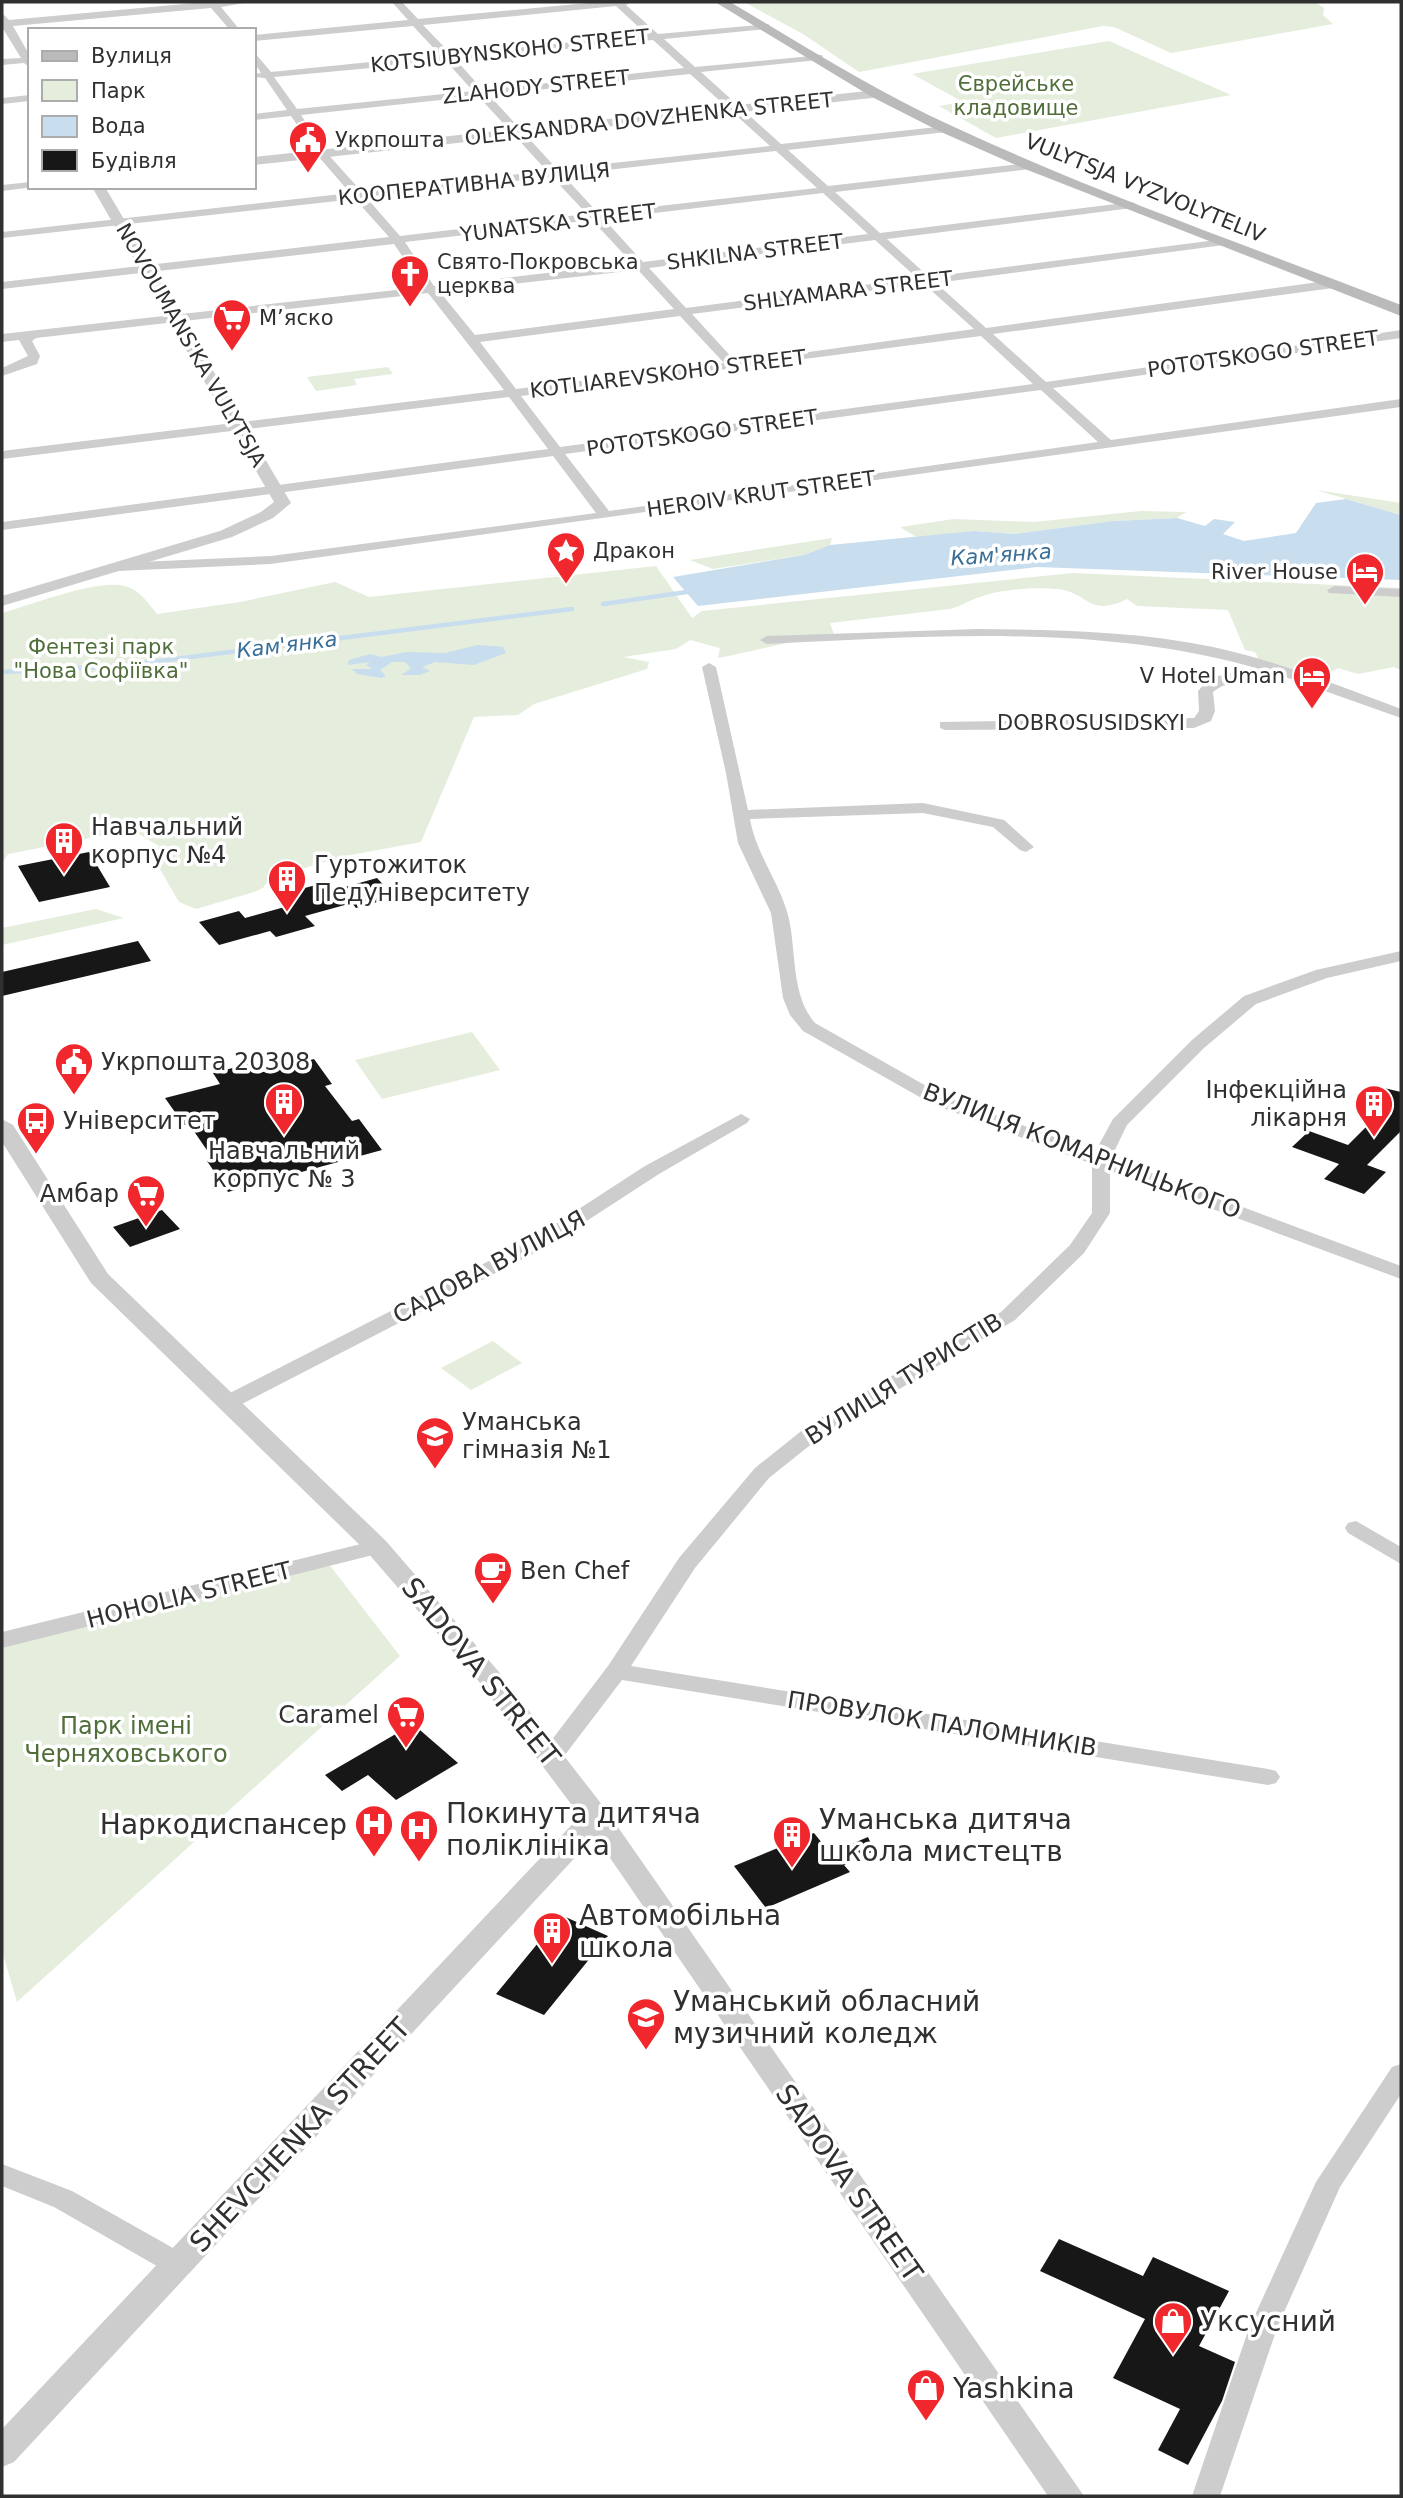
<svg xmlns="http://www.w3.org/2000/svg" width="1403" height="2498" font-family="'DejaVu Sans',sans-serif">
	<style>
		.green { fill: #e5eddd }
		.water { fill: #c8ddee }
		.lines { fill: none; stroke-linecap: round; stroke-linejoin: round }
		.stream { stroke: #c8ddee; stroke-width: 4.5 }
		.building { fill: #171717 }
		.minor { fill: #cdcdcd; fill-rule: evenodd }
		.tertiary { fill: #cdcdcd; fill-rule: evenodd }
		.secondary { fill: #bababa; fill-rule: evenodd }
		.labels { text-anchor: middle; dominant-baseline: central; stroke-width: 7; stroke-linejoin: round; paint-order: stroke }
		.far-street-label { font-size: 21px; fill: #303030; stroke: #fff }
		.far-park-label { font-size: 21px; fill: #506e3a; stroke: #fff }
		.far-poi-label { font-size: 21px; fill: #303030; stroke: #fff; text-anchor: start }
		.far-water-label { font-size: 21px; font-style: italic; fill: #386e97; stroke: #fff }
		.poi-label { font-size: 24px; fill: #303030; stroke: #fff; text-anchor: start }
		.street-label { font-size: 24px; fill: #303030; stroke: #fff }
		.park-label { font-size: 24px; fill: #506e3a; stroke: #fff }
		.near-street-label { font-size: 28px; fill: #303030; stroke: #fff }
		.near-poi-label { font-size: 28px; fill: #303030; stroke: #fff; text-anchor: start }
	</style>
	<rect width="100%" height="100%" fill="#fff"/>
	<path class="green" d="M744,2H1315L1324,8L1323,15L1333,24L1171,53L1114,27L1103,26L859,72L803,34Z
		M1109,41L1231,95L996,138L939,106L963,102L912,74Z
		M388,367L393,374L354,379L357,385L316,391L307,377Z
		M1316,490L1401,503V515Z
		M1141,511L1186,512L1177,518L1113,521L1015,534L974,531L918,538L900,527L954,519L1034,522Z
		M832,538L830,545L804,555L713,569L690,560Z
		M656,566L692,618L702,611L1073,573L1401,588V670L1394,667L1358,674L1338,668L1323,677L1259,660L1255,652L1245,650L1228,610L1137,606L1127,599C1088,618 1089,592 1057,589C1034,587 1001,589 980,597C969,600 962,606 950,609L830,623L835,637C796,638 757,651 718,658L720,648L690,640L676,649L623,657L649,662L647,669L534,704L518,715L474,717L421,842L340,857L269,879L263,888L254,892L196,909L179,902L154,859L159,846L132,830L8,854L2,864V613C31,605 97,579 124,586C139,589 148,603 157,614L240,602L335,582L369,597Z
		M96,909L124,918L2,945V928Z
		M472,1032L500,1070L382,1099L355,1060Z
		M493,1341L522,1363L471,1390L441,1368Z
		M328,1563L400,1656L17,2002L2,1951V1647Z"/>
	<path class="water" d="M1346,499L1401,515V580L1037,567L698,606L673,577L804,555L830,545L974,531L1015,534L1113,521L1177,518L1205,526L1214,519L1235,522L1223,534L1244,541L1296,533L1316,503Z
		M478,645L503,647L506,653L474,665L435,662L422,667L430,671L420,675H401L411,668L405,662H392L380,670L386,676L382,678L357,674L352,669H373L366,665L370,662L348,665L349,660L370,654L381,657L407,652L445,653Z"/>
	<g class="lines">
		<path class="stream" d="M603,604L694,591
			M2,672L119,666L572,609"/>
	</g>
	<path class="building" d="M89,852L110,887L39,902L18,866Z
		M377,878L395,897L356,908L352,903L305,916L315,926L276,937L270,931L219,945L199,922L239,911L245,918L292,905L283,894L323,883L331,891Z
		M138,941L151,961L2,996V972Z
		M314,1059L332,1084L325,1086L352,1121L359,1119L382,1150L228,1192L207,1161L213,1159L189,1124L184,1125L165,1098L220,1084L213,1073L252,1063L259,1073Z
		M1384,1088L1401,1092V1131L1367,1165L1386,1172L1364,1194L1324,1179L1339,1164L1292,1147L1309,1131L1348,1145L1378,1115L1362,1109Z
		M162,1210L180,1229L130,1247L113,1227Z
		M413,1724L458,1763L396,1800L368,1775L342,1791L325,1775Z
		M814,1833L830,1853L868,1837L874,1851L844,1865L850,1872L766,1908L734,1866Z
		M561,1915L608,1936L544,2015L496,1994Z
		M1059,2239L1143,2276L1153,2257L1229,2291L1199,2346L1235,2362L1222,2401L1188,2465L1158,2450L1180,2409L1113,2378L1145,2319L1040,2271Z"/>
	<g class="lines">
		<path class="minor" d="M250,2L221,7L240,30H230L211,8L13,26L30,56V68L24,63L2,65V59L21,58L2,27V13L9,20L206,2Z
			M392,2H402L418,19L599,2H631L626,5L658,34L769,24L766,29L664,39L695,67L822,55L823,57L818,60L701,72L781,144L946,126L951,129L946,132L788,150L828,186L1030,163L1035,166L1030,169L835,192L880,233L1132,202L1138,205L1132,208L887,239L929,277L1224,239L1230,242L1224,245L936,283L986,328L1333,280L1339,284L1333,288L993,334L1046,382L1401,330V338L1053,388L1111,440L1401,399V407L271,564L118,571L111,567L118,563L271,556L596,513L553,456L2,530V522L548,449L509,397L2,459V451L504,390L428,293L36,338L32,341L40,356L37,364L2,376V368L28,356L19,340L2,342V334L423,287L394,244L2,289V282L389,237L355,199L2,238V232L350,193L318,156L291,116L254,120V114L287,110L265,78L254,77V74L261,73L254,62V52L271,72L440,55L413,26L254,41V35L408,20ZM616,6L647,35L451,54L423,25ZM653,40L684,68L483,90L456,60ZM446,61L473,91L297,109L274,77ZM690,74L770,146L557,169L489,95ZM478,96L547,171L361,191L326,152L301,115ZM776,151L817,188L598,213L563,175ZM552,177L587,214L400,236L366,197ZM823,193L868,234L643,262L604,219ZM592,220L632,263L434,286L405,242ZM875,240L917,278L686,308L649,268ZM638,270L674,309L475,335L440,292ZM924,284L974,329L736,362L692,314ZM680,316L724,363L516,389L480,342ZM981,336L1033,384L560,447L521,396ZM1041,390L1098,442L609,511L565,454Z
			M30,95V101L2,104V98Z
			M30,182V187H34L2,191V185Z
			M1334,586L1401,589V597L1329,593L1327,590Z
			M978,629C1056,630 1136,631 1213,647C1278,661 1339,686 1401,709V718L1271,672L1270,677C1249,682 1231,678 1213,692L1215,711L1211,721L1194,728L945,730L940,728V722L1194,718L1199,711L1198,691C1213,672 1239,670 1263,670C1103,623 931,636 767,644L760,640L767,636Z
			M709,663L716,667L748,810L923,803L1004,820L1034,847L1026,852L1020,850L993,827L923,813L750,819C756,854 779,881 788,915C797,950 790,994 815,1023L944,1096L1095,1152L1113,1119L1192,1040L1244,996L1316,970L1401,951V961L1327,978L1256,1004L1204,1048L1127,1125L1111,1158L1401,1266V1279L1110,1171V1213L1084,1253L1015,1320L824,1434L769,1478L695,1568L631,1666L1268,1769L1276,1771L1280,1777L1276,1783L1268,1785L622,1680L558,1764H542L538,1758L608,1666L679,1558L755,1468L810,1424L1001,1312L1070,1245L1092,1213V1164L932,1104L803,1031L790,1015L783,998L771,913L738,843L726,773L702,667Z
			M741,1114L750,1119L747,1123L659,1174L548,1246L236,1407H222L219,1402L222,1397L534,1238L645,1166Z
			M1356,1521L1401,1547V1564L1348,1533L1345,1528L1348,1523Z
			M377,1540L385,1542L388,1547L385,1552L2,1648V1632Z
			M1401,2064V2094L1340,2187L1277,2328L1220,2496H1192L1249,2328L1316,2182L1392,2067Z
			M2,2164L72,2191L189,2257L193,2265L189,2273L179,2276L169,2273L54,2207L2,2186Z"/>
		<path class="tertiary" d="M877,90L881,91V97L254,165V157Z
			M92,187H105L291,503L273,518L232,537L2,606V596L220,531L261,512L274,502Z
			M2,1119L13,1125L108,1274L386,1541L499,1672L606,1810L1084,2496H1048L595,1836L14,2462L2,2467V2429L580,1816L481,1684L368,1553L91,1283L2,1142Z"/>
		<path class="secondary" d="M715,2H730C803,45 875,91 952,126C1098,194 1252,247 1401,305V316L1025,169L941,132L872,97Z"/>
	</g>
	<defs>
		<g id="civic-pin" transform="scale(2.0125)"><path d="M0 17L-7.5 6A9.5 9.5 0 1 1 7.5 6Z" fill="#f0282d" stroke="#fff"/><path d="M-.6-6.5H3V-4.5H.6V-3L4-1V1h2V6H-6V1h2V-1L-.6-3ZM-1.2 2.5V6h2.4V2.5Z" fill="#fff"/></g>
		<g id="church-pin" transform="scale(2.0125)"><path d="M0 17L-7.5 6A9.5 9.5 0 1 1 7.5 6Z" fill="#f0282d" stroke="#fff"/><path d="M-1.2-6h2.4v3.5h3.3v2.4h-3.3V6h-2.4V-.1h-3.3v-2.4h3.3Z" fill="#fff"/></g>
		<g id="supermarket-pin" transform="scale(2.0125)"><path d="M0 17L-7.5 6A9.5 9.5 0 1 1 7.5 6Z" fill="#f0282d" stroke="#fff"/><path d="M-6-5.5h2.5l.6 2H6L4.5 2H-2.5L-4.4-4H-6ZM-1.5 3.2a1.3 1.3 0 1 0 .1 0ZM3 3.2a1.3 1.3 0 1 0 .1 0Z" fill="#fff"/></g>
		<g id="sight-pin" transform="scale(2.0125)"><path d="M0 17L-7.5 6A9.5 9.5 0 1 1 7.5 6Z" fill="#f0282d" stroke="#fff"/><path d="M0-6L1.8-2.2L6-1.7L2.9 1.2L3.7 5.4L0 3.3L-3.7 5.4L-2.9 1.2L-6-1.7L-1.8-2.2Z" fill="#fff"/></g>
		<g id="hotel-pin" transform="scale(2.0125)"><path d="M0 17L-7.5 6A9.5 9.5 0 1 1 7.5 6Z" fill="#f0282d" stroke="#fff"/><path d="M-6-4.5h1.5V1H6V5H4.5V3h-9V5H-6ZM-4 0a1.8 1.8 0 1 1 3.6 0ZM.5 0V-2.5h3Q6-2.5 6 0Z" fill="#fff"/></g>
		<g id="building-pin" transform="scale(2.0125)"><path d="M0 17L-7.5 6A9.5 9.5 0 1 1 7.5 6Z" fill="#f0282d" stroke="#fff"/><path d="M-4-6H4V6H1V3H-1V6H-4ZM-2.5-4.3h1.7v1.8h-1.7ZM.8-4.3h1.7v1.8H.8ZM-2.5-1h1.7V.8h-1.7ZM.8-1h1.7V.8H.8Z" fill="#fff"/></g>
		<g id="bus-pin" transform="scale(2.0125)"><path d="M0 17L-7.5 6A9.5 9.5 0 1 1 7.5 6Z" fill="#f0282d" stroke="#fff"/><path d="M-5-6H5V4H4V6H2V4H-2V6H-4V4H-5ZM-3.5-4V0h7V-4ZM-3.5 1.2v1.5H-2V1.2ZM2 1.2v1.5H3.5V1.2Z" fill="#fff"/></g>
		<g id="school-pin" transform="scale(2.0125)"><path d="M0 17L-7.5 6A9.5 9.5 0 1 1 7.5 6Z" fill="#f0282d" stroke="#fff"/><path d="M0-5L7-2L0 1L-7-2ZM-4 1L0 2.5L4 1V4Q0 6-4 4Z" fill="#fff"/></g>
		<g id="cafe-pin" transform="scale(2.0125)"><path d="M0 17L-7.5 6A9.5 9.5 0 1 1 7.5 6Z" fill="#f0282d" stroke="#fff"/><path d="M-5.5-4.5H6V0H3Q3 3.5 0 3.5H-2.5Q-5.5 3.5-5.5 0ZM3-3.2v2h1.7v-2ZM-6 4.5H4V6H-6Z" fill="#fff"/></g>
		<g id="hospital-pin" transform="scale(2.0125)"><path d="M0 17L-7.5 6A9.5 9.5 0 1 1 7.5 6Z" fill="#f0282d" stroke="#fff"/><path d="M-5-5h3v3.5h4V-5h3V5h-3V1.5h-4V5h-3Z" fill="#fff"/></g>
		<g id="university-pin" transform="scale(2.0125)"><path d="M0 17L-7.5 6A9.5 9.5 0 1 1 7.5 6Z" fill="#f0282d" stroke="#fff"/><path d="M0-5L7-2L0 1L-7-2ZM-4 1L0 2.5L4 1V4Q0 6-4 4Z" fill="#fff"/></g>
		<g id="shop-pin" transform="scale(2.0125)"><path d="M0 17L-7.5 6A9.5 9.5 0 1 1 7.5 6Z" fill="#f0282d" stroke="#fff"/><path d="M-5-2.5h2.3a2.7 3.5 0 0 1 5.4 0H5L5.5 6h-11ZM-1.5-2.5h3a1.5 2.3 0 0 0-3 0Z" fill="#fff"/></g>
	</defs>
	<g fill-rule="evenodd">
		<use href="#civic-pin" x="308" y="140"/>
		<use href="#church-pin" x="410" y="274"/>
		<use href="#supermarket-pin" x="232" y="318"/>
		<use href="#sight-pin" x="566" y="551"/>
		<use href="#hotel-pin" x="1365" y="572"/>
		<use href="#hotel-pin" x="1312" y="676"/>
		<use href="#building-pin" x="64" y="841"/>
		<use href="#building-pin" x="287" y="879"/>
		<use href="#civic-pin" x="74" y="1062"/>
		<use href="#building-pin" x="284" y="1102"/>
		<use href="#building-pin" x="1374" y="1104"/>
		<use href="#bus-pin" x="36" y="1121"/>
		<use href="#supermarket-pin" x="146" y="1194"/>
		<use href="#school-pin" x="435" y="1436"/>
		<use href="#cafe-pin" x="493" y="1571"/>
		<use href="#supermarket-pin" x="406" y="1715"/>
		<use href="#hospital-pin" x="374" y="1824"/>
		<use href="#hospital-pin" x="419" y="1829"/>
		<use href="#building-pin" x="792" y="1835"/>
		<use href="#building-pin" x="552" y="1931"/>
		<use href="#university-pin" x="646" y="2017"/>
		<use href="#shop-pin" x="1173" y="2321"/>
		<use href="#shop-pin" x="926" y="2388"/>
	</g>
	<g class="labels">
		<g class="far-street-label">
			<text transform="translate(510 51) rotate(-6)">KOTSIUBYNSKOHO STREET</text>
			<text transform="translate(536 87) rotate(-6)">ZLAHODY STREET</text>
			<text transform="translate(649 119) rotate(-6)">OLEKSANDRA DOVZHENKA STREET</text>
			<text transform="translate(474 184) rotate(-6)">КООПЕРАТИВНА ВУЛИЦЯ</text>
			<text transform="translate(1145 188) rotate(22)">VULYTSJA VYZVOLYTELIV</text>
			<text transform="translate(558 223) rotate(-7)">YUNATSKA STREET</text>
			<text transform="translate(755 252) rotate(-7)">SHKILNA STREET</text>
			<text transform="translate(848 291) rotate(-7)">SHLYAMARA STREET</text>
			<text transform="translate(191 345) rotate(60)">NOVOUMANS'KA VULYTSJA</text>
			<text transform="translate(1263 354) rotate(-8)">POTOTSKOGO STREET</text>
			<text transform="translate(668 374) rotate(-7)">KOTLIAREVSKOHO STREET</text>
			<text transform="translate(702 433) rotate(-8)">POTOTSKOGO STREET</text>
			<text transform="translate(761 494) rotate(-8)">HEROIV KRUT STREET</text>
			<text x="1091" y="723">DOBROSUSIDSKYI</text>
		</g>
		<g class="far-park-label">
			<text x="1016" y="84">Єврейське<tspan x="1016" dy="24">кладовище</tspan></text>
			<text x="101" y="647">Фентезі парк<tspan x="101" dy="24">"Нова Софіївка"</tspan></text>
		</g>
		<g class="far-poi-label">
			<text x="335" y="140">Укрпошта</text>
			<text x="437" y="262">Свято-Покровська<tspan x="437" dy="24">церква</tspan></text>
			<text x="259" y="318">Мʼяско</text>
			<text x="593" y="551">Дракон</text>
			<text x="1338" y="572" text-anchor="end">River House</text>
			<text x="1285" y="676" text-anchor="end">V Hotel Uman</text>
		</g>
		<g class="far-water-label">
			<text transform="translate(1001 555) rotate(-4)">Кам'янка</text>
			<text transform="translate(287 645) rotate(-7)">Кам'янка</text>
		</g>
		<g class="poi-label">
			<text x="91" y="827">Навчальний<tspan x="91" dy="28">корпус №4</tspan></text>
			<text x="314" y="865">Гуртожиток<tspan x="314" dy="28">Педуніверситету</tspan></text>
			<text x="101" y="1062">Укрпошта 20308</text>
			<text x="1347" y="1090" text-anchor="end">Інфекційна<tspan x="1347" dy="28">лікарня</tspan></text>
			<text x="63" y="1121">Університет</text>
			<text x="284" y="1151" text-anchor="middle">Навчальний<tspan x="284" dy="28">корпус № 3</tspan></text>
			<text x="119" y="1194" text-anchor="end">Амбар</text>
			<text x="462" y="1422">Уманська<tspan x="462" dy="28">гімназія №1</tspan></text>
			<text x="520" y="1571">Ben Chef</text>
			<text x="379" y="1715" text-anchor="end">Caramel</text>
		</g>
		<g class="street-label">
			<text transform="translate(1082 1151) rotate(21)">ВУЛИЦЯ КОМАРНИЦЬКОГО</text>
			<text transform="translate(489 1267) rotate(-28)">САДОВА ВУЛИЦЯ</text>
			<text transform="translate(904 1379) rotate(-32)">ВУЛИЦЯ ТУРИСТІВ</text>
			<text transform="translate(189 1595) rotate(-14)">HOHOLIA STREET</text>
			<text transform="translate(942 1724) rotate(9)">ПРОВУЛОК ПАЛОМНИКІВ</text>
		</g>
		<g class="park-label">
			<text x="126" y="1726">Парк імені<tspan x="126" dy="28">Черняховського</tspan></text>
		</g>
		<g class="near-street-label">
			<text transform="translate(481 1672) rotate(51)">SADOVA STREET</text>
			<text transform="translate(300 2135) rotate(-47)">SHEVCHENKA STREET</text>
			<text transform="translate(849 2183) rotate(55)">SADOVA STREET</text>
		</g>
		<g class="near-poi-label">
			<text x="446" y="1813">Покинута дитяча<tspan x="446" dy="32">поліклініка</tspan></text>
			<text x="819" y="1819">Уманська дитяча<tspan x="819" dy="32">школа мистецтв</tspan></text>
			<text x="347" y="1824" text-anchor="end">Наркодиспансер</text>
			<text x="579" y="1915">Автомобільна<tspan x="579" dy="32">школа</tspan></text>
			<text x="673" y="2001">Уманський обласний<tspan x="673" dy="32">музичний коледж</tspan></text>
			<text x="1200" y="2321">Уксусний</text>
			<text x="953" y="2388">Yashkina</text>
		</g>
	</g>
	<rect width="1403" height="2498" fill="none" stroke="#303030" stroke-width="7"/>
	<rect x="28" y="28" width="228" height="161" fill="#ffffff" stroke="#acacac" stroke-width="2"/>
	<rect x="42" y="51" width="35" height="10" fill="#bababa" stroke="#acacac" stroke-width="2"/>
	<text x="91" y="63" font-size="21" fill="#303030">Вулиця</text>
	<rect x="42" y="80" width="35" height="21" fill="#e5eddd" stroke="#acacac" stroke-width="2"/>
	<text x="91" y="98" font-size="21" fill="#303030">Парк</text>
	<rect x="42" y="116" width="35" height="21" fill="#c8ddee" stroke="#acacac" stroke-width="2"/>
	<text x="91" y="133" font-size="21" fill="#303030">Вода</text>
	<rect x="42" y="150" width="35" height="21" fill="#171717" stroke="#acacac" stroke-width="2"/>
	<text x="91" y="168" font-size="21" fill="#303030">Будівля</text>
</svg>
